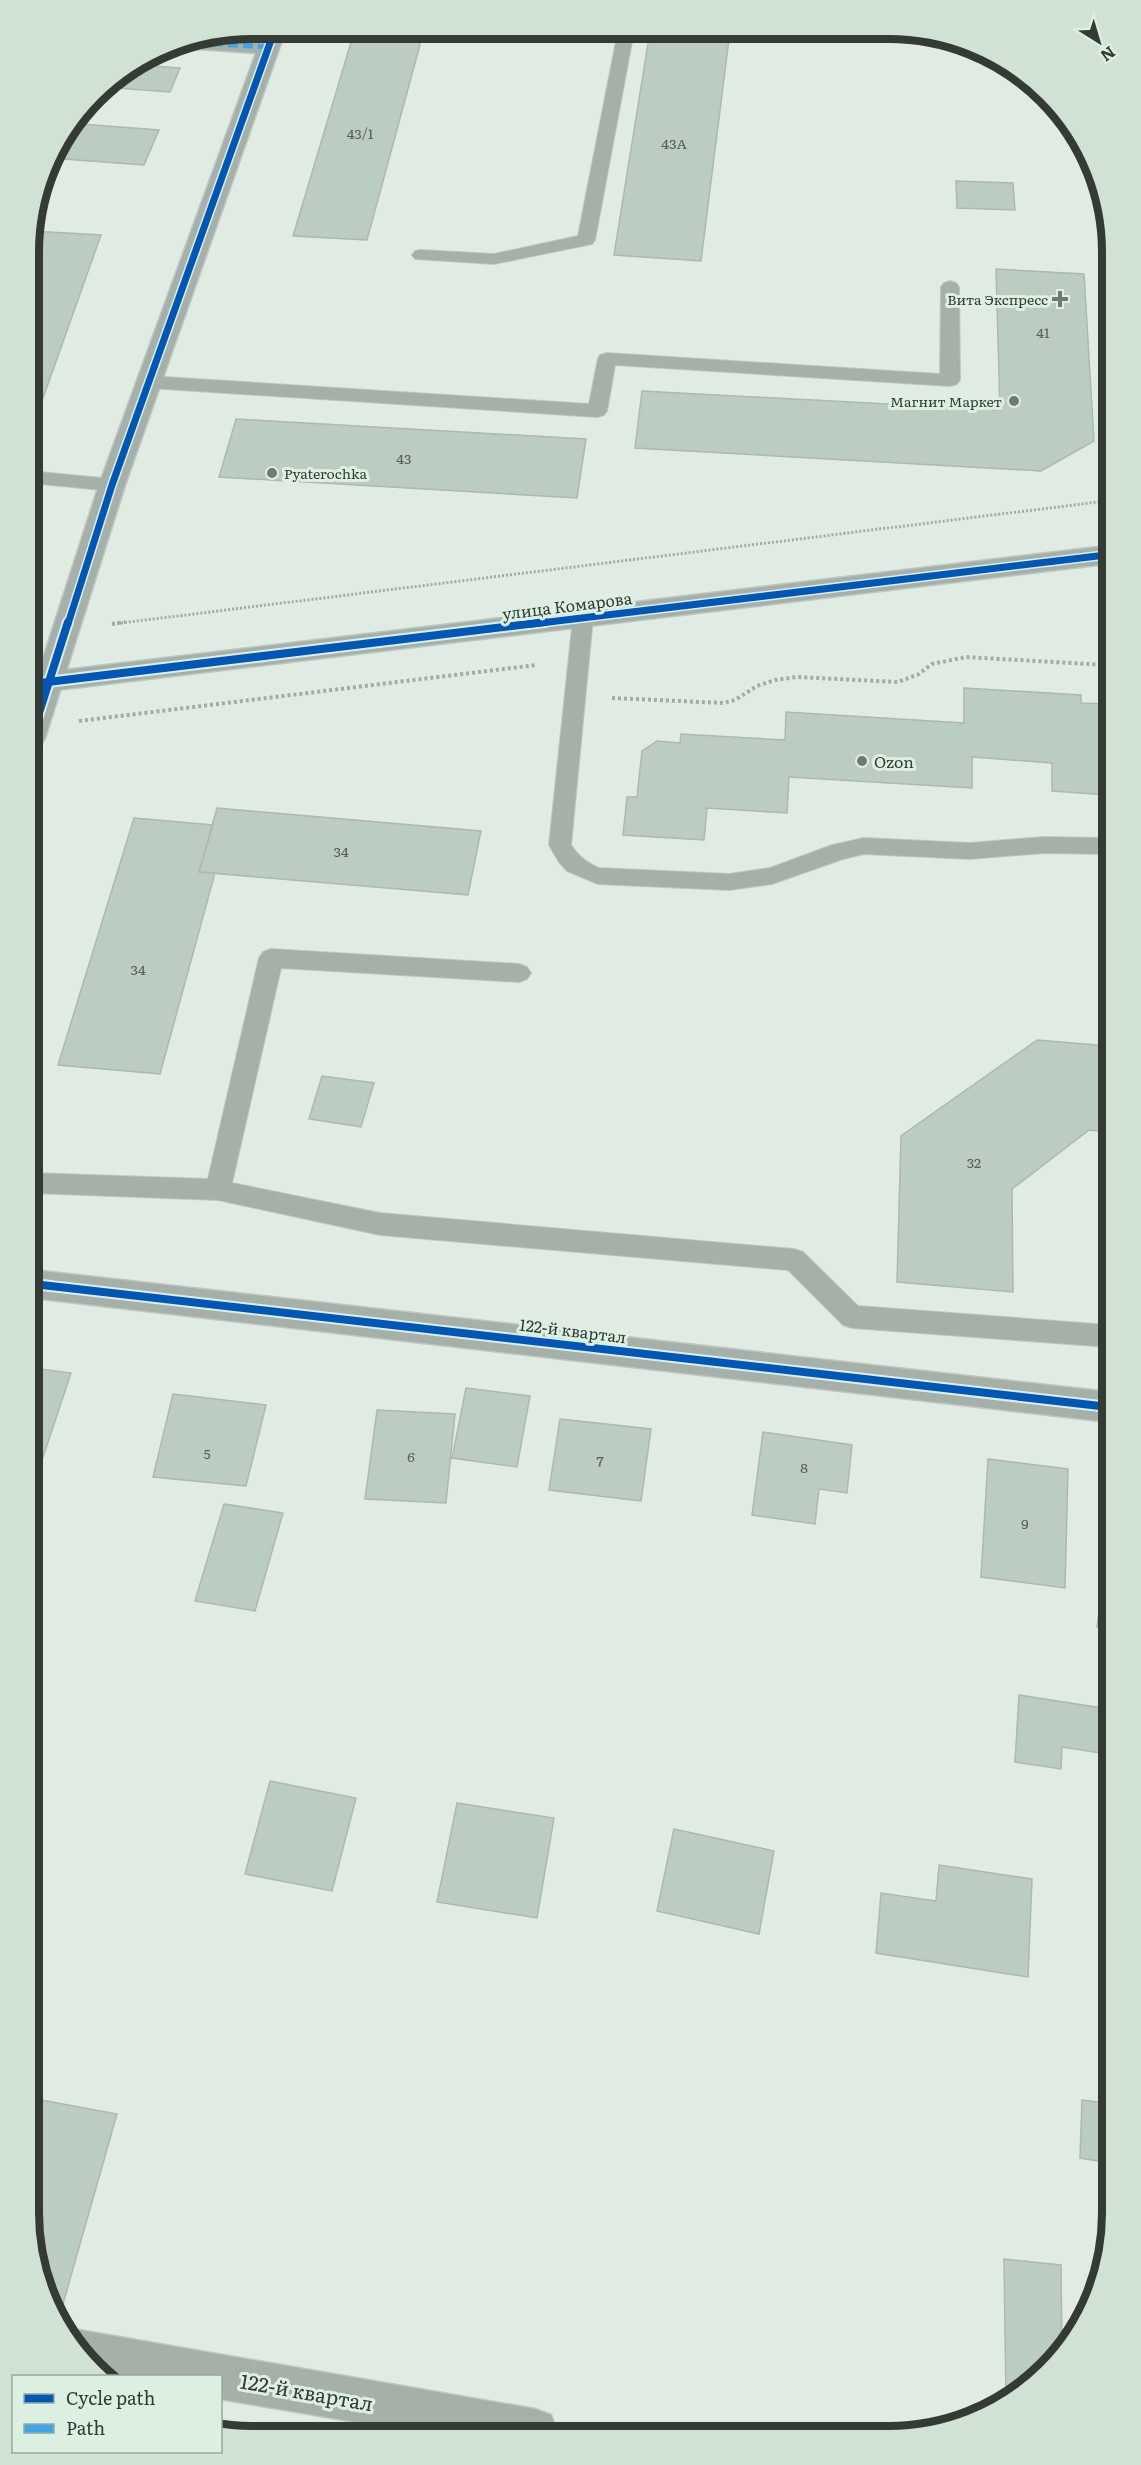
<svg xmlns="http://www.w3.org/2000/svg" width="1141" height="2465" font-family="Literata,serif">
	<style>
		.building { fill: #bbcdc0; stroke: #aeb7b0; stroke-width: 1.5 }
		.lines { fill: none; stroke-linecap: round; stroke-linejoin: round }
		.service-casing { stroke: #bec8c1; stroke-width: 2 }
		.minor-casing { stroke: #bec8c1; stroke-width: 3 }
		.tertiary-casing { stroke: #bec8c1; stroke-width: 3 }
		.path-far1 { stroke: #a3aba5; stroke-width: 3; stroke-dasharray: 2 2; stroke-linecap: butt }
		.path { stroke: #a3aba5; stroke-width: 4; stroke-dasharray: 3 3; stroke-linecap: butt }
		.service { fill: #a6b0a9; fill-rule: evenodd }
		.minor { fill: #a6b0a9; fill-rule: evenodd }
		.tertiary { fill: #a6b0a9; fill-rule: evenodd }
		.quiet { stroke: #3ea4eb; stroke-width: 5; stroke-dasharray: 10 5; stroke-linecap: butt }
		.cycleway-far1-casing { stroke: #dcf0e1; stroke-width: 10 }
		.cycleway-casing { stroke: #dcf0e1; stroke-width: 12 }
		.cycleway-far1 { stroke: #0057b8; stroke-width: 7 }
		.cycleway { stroke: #0057b8; stroke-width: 8 }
		.poi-dot { fill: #707972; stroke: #dcf0e1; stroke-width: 2 }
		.labels { text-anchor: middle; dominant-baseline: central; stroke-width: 6; stroke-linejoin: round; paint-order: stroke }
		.number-label { font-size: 14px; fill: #566058 }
		.far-poi-label { font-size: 14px; fill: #343b35; stroke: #dcf0e1; text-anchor: end }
		.street-label { font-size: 16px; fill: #343b35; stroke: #dcf0e1 }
		.poi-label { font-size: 16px; fill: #343b35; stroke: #dcf0e1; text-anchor: start }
		.near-street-label { font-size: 20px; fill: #343b35; stroke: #dcf0e1 }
		.rim { fill: none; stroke: #343b35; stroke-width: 8 }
	</style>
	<rect width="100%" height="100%" fill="#e0ece3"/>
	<path class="building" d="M355,29L424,30L367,240L293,236Z
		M650,31H730L701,261L614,255Z
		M135,65L180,68L170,92L102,87Z
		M80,124L159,130L144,165L64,159Z
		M956,181L1013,183L1015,210L957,208Z
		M31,231L101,235L32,429H30Z
		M996,269L1084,274L1094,441L1041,471L635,448L642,391L1000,410Z
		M236,419L586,439L577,498L219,477Z
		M964,688L1081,695V703L1107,704V795L1052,791V763L972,757V788L789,777L787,813L707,808L704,840L623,835L627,797H637L642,751L657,741L680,743L681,734L785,740L786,712L964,723Z
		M217,808L481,831L468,895L199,872Z
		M134,818L213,825L199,872L215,873L160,1074L58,1065Z
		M1037,1040L1108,1046V1132L1089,1130L1012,1189L1013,1292L897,1282L901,1136Z
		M322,1076L374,1083L361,1127L309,1119Z
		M33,1368L71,1373L36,1478L33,1477Z
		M466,1388L530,1396L517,1467L452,1458Z
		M173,1394L266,1405L246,1486L153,1477Z
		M377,1410L455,1414L446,1503L365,1499Z
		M560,1419L651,1429L641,1501L549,1490Z
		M763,1432L852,1445L847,1493L819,1489L815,1524L752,1515Z
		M988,1459L1068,1469L1065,1588L981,1577Z
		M224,1504L283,1513L255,1611L195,1601Z
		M1104,1576L1110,1577V1630L1097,1627Z
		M1019,1695L1102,1708L1100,1753L1062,1747L1061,1769L1015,1762Z
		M270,1781L356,1798L332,1891L245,1874Z
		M457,1803L554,1818L537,1918L437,1902Z
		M674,1829L774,1851L759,1934L657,1911Z
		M939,1865L1032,1879L1028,1977L876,1953L881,1893L936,1901Z
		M36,2099L117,2114L61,2311L53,2310L36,2271Z
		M1082,2100L1112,2104V2163L1080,2158Z
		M1004,2259L1061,2265L1062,2353L1013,2399L1006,2402Z"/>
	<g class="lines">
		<g class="service-casing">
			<path id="service" d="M618,31H634L595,240L592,244L494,264L415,259L412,255L415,251L421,250L494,254L578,236Z
				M950,281L956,283L959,287L960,380L957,384L950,386L615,365L607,411L604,415L597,417L149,388L142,386L139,382L142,378L149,376L589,404L598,359L600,355L607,353L940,374L941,287L944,283Z
				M30,471L112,479L119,480L122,485L119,490L112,491L30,483Z
				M583,611L590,613L593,618L571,845C578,856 587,863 599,868L729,874L770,868L832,845L864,838L970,843L1044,837L1107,838V854L1044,853L970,859L864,854L843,859L772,884L729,890L598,884L567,871L559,862L549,845L573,618L576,613Z
				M271,949L519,964L527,967L531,973L527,979L519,982L281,968L232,1183L380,1213L794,1249L803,1252L858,1306L1109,1325V1347L852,1328L843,1325L788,1270L380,1235L218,1200L32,1193V1173L208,1179L259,958L263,952Z"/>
		</g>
		<g class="minor-casing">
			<path id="minor" d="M265,29H286L125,485L45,738L41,745L31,748V696L99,485L256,53L183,48L174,44L208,37L260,40Z
				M33,1270L1109,1392V1422L33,1298Z
				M79,2330L535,2409L551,2415L557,2431H409L220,2399V2376H100L65,2336Z"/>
		</g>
		<g class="tertiary-casing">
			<path id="tertiary" d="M1106,546V564L31,693V674Z"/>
		</g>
		<path class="path-far1" d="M113,624L1106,501"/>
		<path class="path" d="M112,624L125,622
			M612,698L723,703L735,700L757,686L775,680L797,677L898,682L919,674L932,664L966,657L1106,665
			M79,721L536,665"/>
		<use href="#service" class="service"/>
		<use href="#minor" class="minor"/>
		<use href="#tertiary" class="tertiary"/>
		<path class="quiet" d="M183,42L268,47"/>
		<g class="cycleway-far1-casing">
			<path id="cycleway-far1" d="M68,624L112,485L275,29
				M532,624L1106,555"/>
		</g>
		<g class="cycleway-casing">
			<path id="cycleway" d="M31,684L545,622
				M31,738L68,622
				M33,1284L1109,1407"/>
		</g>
		<use href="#cycleway-far1" class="cycleway-far1"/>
		<use href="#cycleway" class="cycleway"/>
	</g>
	<g class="poi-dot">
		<path d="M1057 290h6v6h6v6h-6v6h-6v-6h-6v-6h6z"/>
		<circle cx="1014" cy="401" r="6"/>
		<circle cx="272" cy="473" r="6"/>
		<circle cx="862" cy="761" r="6"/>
	</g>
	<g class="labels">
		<g class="number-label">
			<text x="360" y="133">43/1</text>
			<text x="674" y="143">43А</text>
			<text x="1043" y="332">41</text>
			<text x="404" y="458">43</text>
			<text x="341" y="851">34</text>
			<text x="138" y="969">34</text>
			<text x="974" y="1162">32</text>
			<text x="207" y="1453">5</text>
			<text x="411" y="1456">6</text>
			<text x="600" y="1460">7</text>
			<text x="804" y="1467">8</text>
			<text x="1025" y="1523">9</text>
		</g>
		<g class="far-poi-label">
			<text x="1048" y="299">Вита Экспресс</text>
			<text x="1002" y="401">Магнит Маркет</text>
			<text x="284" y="473" text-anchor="start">Pyaterochka</text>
		</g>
		<g class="street-label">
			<text transform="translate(567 605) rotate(-7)">улица Комарова</text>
			<text transform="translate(573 1330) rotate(7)">122-й квартал</text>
		</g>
		<g class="poi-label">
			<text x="874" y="761">Ozon</text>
		</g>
		<g class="near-street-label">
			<text transform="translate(307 2391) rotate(10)">122-й квартал</text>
		</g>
	</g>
	<path d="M0 0H1141V2465H0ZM252 39H889A213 213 0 0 1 1102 252V2213A213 213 0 0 1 889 2426H252A213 213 0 0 1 39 2213V252A213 213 0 0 1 252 39Z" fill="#cfe2d3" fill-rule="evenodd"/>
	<path class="rim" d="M252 39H889A213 213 0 0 1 1102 252V2213A213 213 0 0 1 889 2426H252A213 213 0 0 1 39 2213V252A213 213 0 0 1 252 39Z"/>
	<rect x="12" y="2375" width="210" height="78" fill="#dcf0e1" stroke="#99a89c" stroke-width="1.5"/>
	<rect x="24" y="2394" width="30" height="9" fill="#0057b8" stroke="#99a89c" stroke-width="1.5"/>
	<text x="66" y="2405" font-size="18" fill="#343b35">Cycle path</text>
	<rect x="24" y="2424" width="30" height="9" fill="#3ea4eb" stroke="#99a89c" stroke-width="1.5"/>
	<text x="66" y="2435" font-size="18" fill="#343b35">Path</text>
	<g transform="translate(1099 42) rotate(143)" stroke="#dcf0e1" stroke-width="4.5" paint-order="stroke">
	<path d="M0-4.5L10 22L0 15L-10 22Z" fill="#343b35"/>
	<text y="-9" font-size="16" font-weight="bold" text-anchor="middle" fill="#343b35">N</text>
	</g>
</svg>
